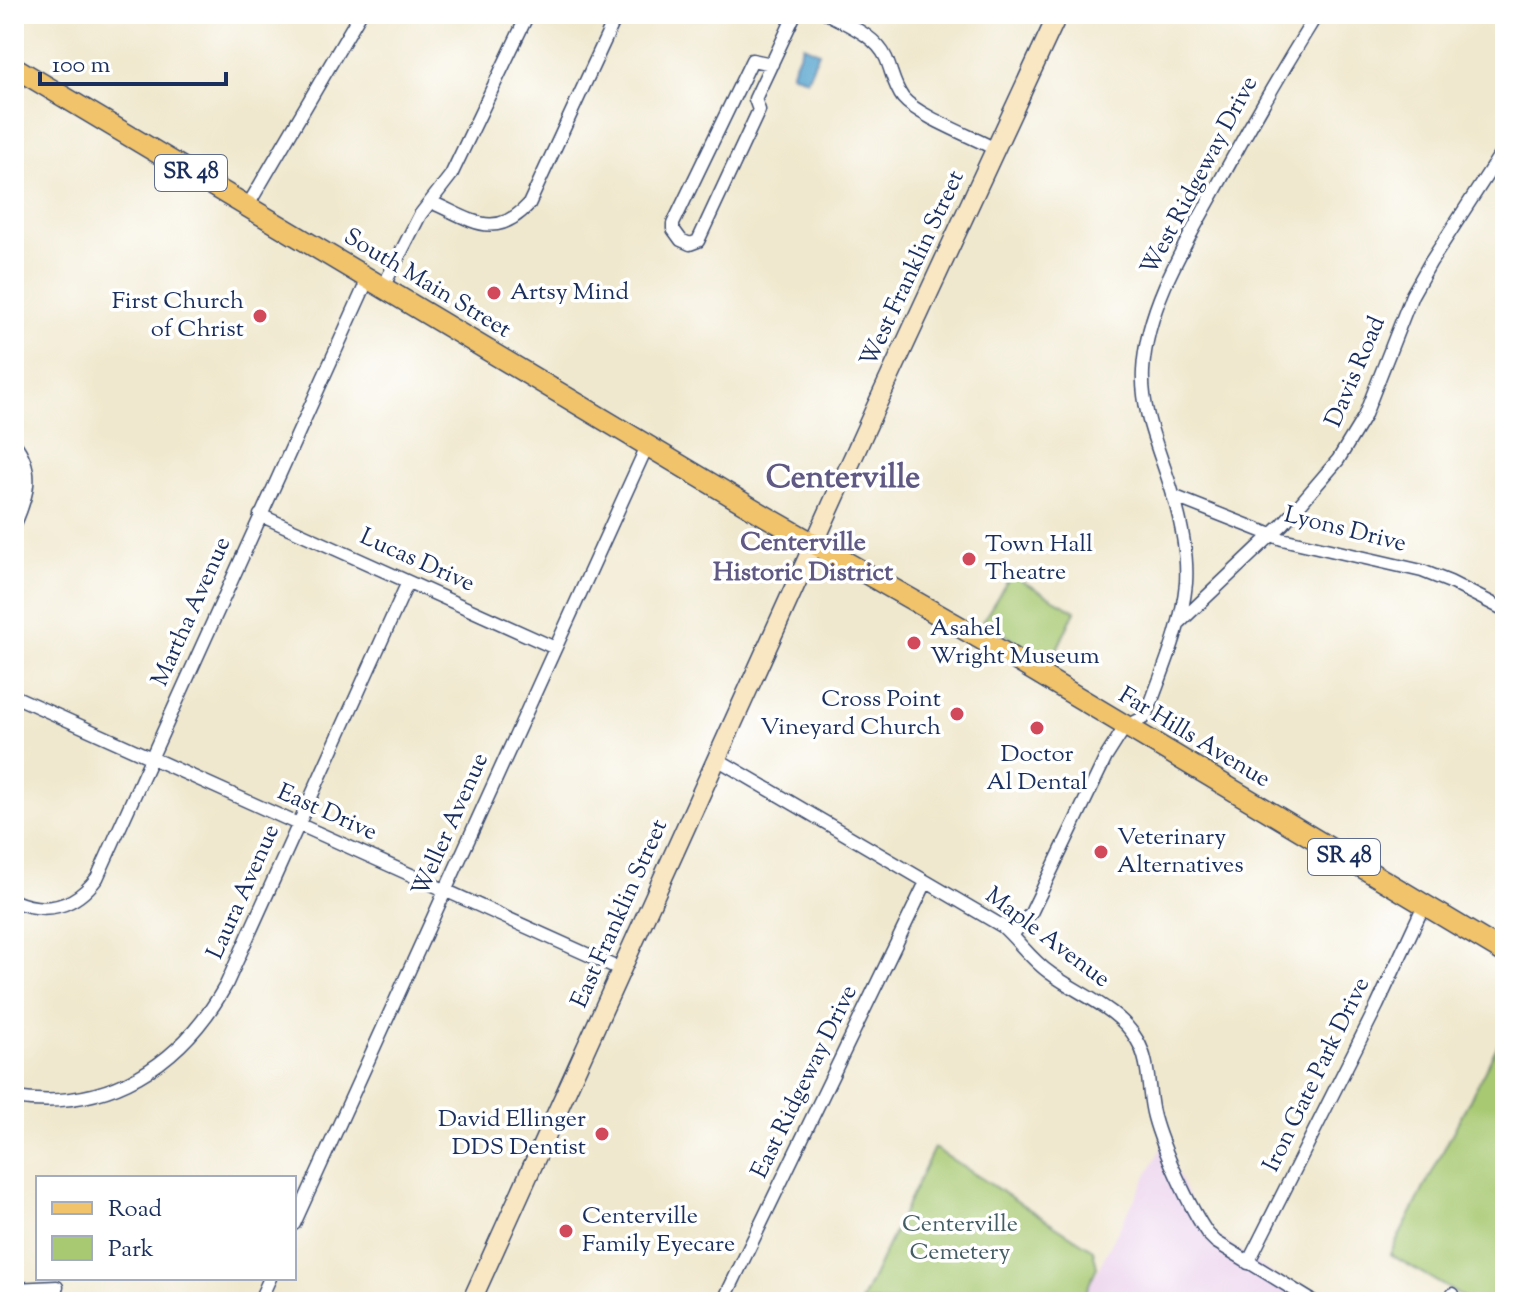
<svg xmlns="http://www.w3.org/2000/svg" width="1519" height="1316" font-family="'Sorts Mill Goudy',serif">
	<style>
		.built { fill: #ebd1ec }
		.green { fill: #a8c972; stroke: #627c68; stroke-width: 2 }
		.water { fill: #54a3cd; stroke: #386996; stroke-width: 2 }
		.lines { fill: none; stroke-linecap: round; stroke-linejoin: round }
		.street-casing { stroke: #3b4b6f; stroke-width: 15 }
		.secondary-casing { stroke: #3b4b6f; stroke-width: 21 }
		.primary-casing { stroke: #3b4b6f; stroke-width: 23 }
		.street { stroke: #fff; stroke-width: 12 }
		.secondary { stroke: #f9e7c3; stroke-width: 18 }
		.primary { stroke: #f1c36a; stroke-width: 20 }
		.poi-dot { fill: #d1495b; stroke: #fff; stroke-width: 3 }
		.labels { text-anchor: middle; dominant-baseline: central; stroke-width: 7; stroke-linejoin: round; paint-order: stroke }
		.shield { fill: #fff; stroke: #5f6d8e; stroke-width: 2 }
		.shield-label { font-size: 22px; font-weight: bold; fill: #1b2f5e }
		.street-label { font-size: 24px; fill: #1b2f5e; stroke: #fff }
		.poi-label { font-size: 24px; fill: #1b2f5e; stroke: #fff; text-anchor: start }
		.park-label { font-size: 24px; fill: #455d64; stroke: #fff }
		.neighbourhood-label { font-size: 26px; font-weight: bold; fill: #605984; stroke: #fff }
		.district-label { font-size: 32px; font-weight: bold; fill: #605984; stroke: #fff }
	</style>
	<rect width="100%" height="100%" fill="#fff"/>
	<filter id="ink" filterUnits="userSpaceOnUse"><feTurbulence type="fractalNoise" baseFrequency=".0125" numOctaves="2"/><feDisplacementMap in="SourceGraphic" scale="16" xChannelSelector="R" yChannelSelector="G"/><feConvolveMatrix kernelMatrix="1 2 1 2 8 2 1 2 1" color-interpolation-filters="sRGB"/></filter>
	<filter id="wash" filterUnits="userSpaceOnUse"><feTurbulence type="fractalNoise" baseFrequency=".006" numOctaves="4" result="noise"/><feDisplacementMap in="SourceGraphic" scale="32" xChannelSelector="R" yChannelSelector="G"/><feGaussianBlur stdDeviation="1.8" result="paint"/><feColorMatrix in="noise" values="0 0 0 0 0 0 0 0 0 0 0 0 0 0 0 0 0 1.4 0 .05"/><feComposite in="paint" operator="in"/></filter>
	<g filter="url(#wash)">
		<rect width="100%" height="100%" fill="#f0e8ce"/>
		<path class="built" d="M1164,1143L1201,1225L1314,1302H1081Z"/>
		<path class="green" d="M1011,575L1075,611L1051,662L983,621Z
			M1505,1031V1302H1471L1390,1254Z
			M934,1148L1093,1250L1097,1267L1081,1302H861Z"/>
		<path class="water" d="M803,45L819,52L807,80L791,73Z"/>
	</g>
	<g filter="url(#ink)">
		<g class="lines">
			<g class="street-casing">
				<path id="street" d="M828,14C848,25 876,36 886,58C892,72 894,86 903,98C918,116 973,137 995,149
					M772,64L752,60L673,224V229L681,240L690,244L698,241L759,110L755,99L795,14
					M431,202C471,219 494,242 529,204L617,14
					M247,207L360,14
					M383,287L420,215L451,175L528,14
					M14,443C36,471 27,497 14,526
					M1173,496L1282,539L1422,571L1450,582L1505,610
					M260,515L555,648
					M1179,623L1283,524L1338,460L1364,417L1412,295L1430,263L1505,147
					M14,696L622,970
					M717,759L1002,926C1019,941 1031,960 1050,973C1078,994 1119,1008 1137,1040C1151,1063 1147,1092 1154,1117C1162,1147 1190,1209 1208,1234L1216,1242L1314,1302
					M14,901C47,915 75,907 97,878L368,279
					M1012,935L1031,913L1106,757L1125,727L1145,717L1148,711C1163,669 1182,627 1186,583C1188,552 1180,517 1171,488C1159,449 1141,412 1143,371C1146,308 1184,246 1214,192C1247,131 1281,72 1317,14
					M14,1098C108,1112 181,1065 226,985L408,582
					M294,1224L648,444
					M1248,1263L1377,1006L1424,905
					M14,1289L57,1287
					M259,1302L270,1278
					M723,1302L926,882
					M1448,1302L1453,1294"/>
			</g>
			<g class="secondary-casing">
				<path id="secondary" d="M471,1302L874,411L1058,14"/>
			</g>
			<g class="primary-casing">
				<path id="primary" d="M14,67L767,517L981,639L1505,953"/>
			</g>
			<use href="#street" class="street"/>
			<use href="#secondary" class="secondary"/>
			<use href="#primary" class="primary"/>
		</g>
	</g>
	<g class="poi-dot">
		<circle cx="494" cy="293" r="8"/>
		<circle cx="260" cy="316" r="8"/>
		<circle cx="969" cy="559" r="8"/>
		<circle cx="914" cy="643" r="8"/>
		<circle cx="957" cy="714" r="8"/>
		<circle cx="1037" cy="728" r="8"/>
		<circle cx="1101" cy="852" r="8"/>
		<circle cx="602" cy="1134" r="8"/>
		<circle cx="566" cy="1231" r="8"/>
	</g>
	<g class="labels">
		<g class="shield">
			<rect x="155" y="155" width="72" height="36" rx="6"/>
			<rect x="1308" y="839" width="72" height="36" rx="6"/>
		</g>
		<g class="shield-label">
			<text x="191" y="173">SR 48</text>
			<text x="1344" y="857">SR 48</text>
		</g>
		<g class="street-label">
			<text transform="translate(1200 176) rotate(-62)">West Ridgeway Drive</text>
			<text transform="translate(913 269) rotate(-65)">West Franklin Street</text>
			<text transform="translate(427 284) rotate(31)">South Main Street</text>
			<text transform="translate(1356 372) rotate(-67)">Davis Road</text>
			<text transform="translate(1345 530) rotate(14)">Lyons Drive</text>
			<text transform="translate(417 561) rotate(24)">Lucas Drive</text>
			<text transform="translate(192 612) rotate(-66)">Martha Avenue</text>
			<text transform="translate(1194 738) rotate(31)">Far Hills Avenue</text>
			<text transform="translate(327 813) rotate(24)">East Drive</text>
			<text transform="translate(451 825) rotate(-66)">Weller Avenue</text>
			<text transform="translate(244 892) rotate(-66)">Laura Avenue</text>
			<text transform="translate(620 914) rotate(-66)">East Franklin Street</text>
			<text transform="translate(1047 938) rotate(37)">Maple Avenue</text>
			<text transform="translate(1317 1075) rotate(-64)">Iron Gate Park Drive</text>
			<text transform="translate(805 1082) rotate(-64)">East Ridgeway Drive</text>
		</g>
		<g class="poi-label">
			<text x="510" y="293">Artsy Mind</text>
			<text x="244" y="302" text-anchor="end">First Church<tspan x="244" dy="28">of Christ</tspan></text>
			<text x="985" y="545">Town Hall<tspan x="985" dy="28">Theatre</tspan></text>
			<text x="930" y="629">Asahel<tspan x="930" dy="28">Wright Museum</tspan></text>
			<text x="941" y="700" text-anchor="end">Cross Point<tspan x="941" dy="28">Vineyard Church</tspan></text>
			<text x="1037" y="755" text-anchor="middle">Doctor<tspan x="1037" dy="28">Al Dental</tspan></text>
			<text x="1117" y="838">Veterinary<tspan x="1117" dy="28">Alternatives</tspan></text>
			<text x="586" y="1120" text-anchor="end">David Ellinger<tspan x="586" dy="28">DDS Dentist</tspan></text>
			<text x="582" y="1217">Centerville<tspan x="582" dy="28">Family Eyecare</tspan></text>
		</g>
		<g class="park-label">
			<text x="960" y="1225">Centerville<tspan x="960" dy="28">Cemetery</tspan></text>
		</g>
		<g class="neighbourhood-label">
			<text x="803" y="543">Centerville<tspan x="803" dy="30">Historic District</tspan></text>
		</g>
		<g class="district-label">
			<text x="843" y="479">Centerville</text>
		</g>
	</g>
	<rect width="1519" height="1316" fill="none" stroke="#fff" stroke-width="48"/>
	<rect x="36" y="1176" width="260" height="104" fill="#ffffff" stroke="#a4acbf" stroke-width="2"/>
	<rect x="52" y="1202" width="40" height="12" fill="#f1c36a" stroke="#a4acbf" stroke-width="2"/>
	<text x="108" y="1216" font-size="24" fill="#1b2f5e">Road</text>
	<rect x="52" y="1236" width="40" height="24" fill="#a8c972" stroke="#a4acbf" stroke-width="2"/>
	<text x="108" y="1256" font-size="24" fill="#1b2f5e">Park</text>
	<path d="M40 72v12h186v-12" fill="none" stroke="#1b2f5e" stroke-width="4"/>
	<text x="52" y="72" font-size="24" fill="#1b2f5e" stroke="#ffffff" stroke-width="6" paint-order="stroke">100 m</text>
</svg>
